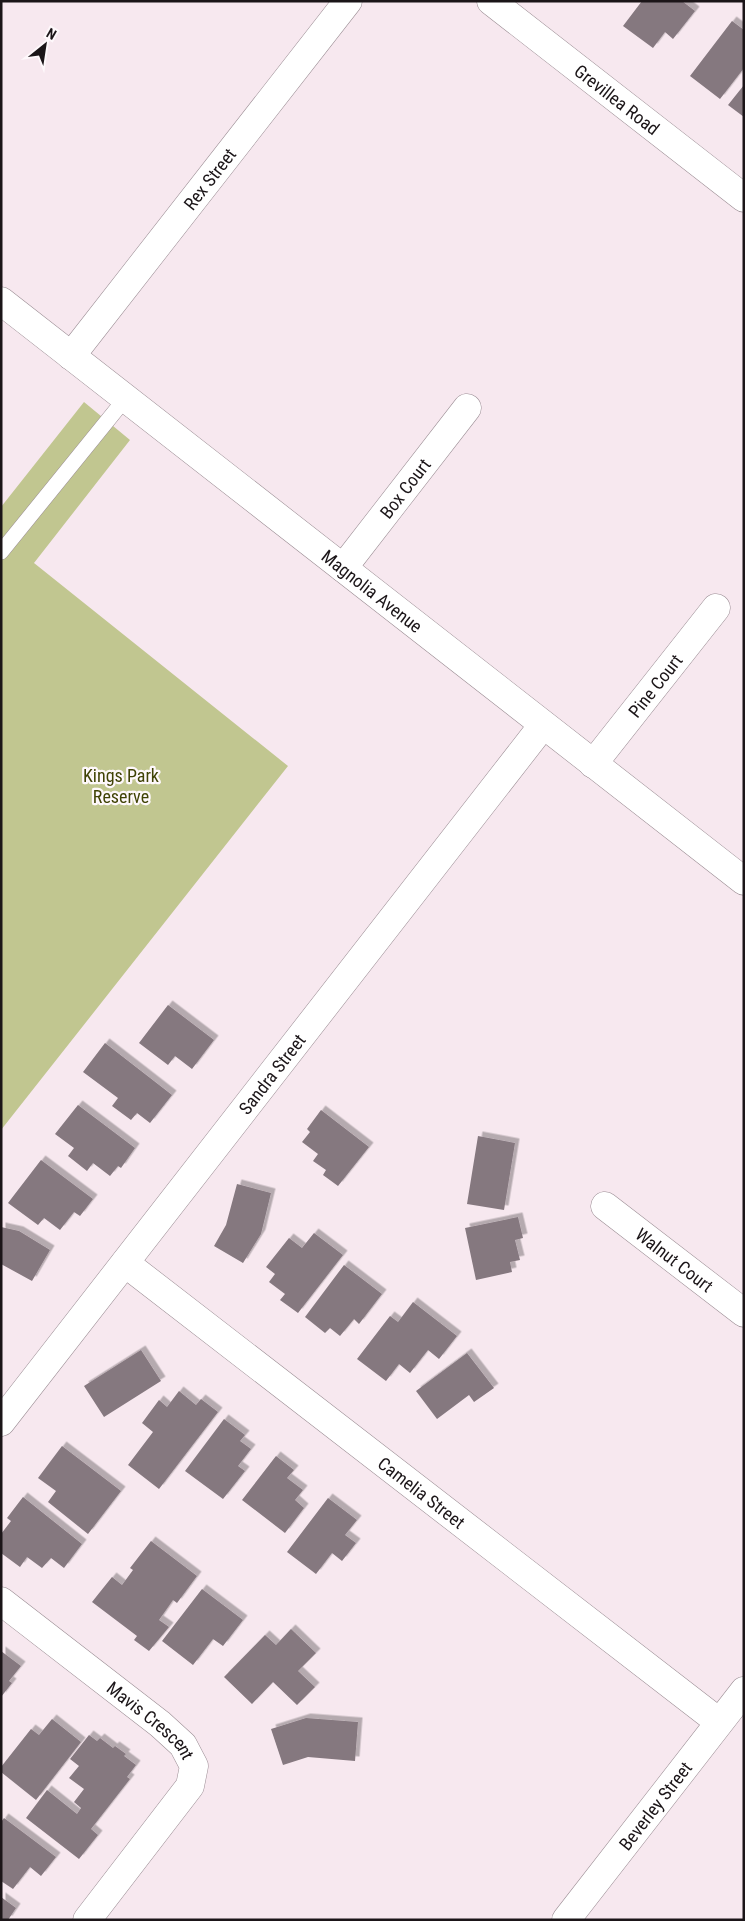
<svg xmlns="http://www.w3.org/2000/svg" width="745" height="1921" font-family="'Roboto Condensed',sans-serif">
	<style>
		.green { fill: #c1c690 }
		.building { fill: #85787f; filter: url(#shadow) }
		.lines { fill: none; stroke-linecap: round; stroke-linejoin: round }
		.lane-casing { stroke: #9a8c93; stroke-width: 16 }
		.street-casing { stroke: #9a8c93; stroke-width: 29 }
		.lane { stroke: #fff; stroke-width: 15 }
		.street { stroke: #fff; stroke-width: 28 }
		.labels { text-anchor: middle; dominant-baseline: central; stroke-width: 4.5; stroke-linejoin: round; paint-order: stroke }
		.street-label { font-size: 18px; fill: #1b1518; stroke: #fef8fb }
		.park-label { font-size: 18px; fill: #3f4204; stroke: #fef8fb }
	</style>
	<defs>
		<filter id="shadow"><feDropShadow dx="4.5" dy="-4.5" stdDeviation="0" flood-color="#0004"/></filter>
	</defs>
	<rect width="100%" height="100%" fill="#f7e8ef"/>
	<path class="green" d="M84,402L130,440L34,563L288,766L1,1130V507Z"/>
	<path class="building" d="M642,1H682L695,11L673,39L665,32L653,48L623,26Z
		M732,21L744,30V68L720,99L690,76Z
		M744,85V117L728,105Z
		M168,1005L214,1040L192,1069L175,1056L168,1065L139,1043Z
		M105,1043L172,1095L150,1123L137,1113L131,1120L112,1106L118,1098L83,1072Z
		M78,1105L135,1148L121,1168L118,1166L110,1176L93,1163L87,1171L68,1156L74,1148L55,1134Z
		M321,1110L369,1147L338,1186L323,1175L326,1170L313,1161L318,1154L302,1142L310,1132L307,1129Z
		M478,1136L515,1143L504,1210L467,1204Z
		M41,1160L93,1199L80,1216L74,1212L60,1230L44,1218L38,1225L8,1203Z
		M237,1184L271,1193L261,1234L243,1263L214,1246L226,1225Z
		M518,1217L523,1238L515,1240L520,1260L510,1262L512,1272L476,1280L465,1228Z
		M1,1227L19,1231L50,1250L32,1281L1,1264Z
		M314,1233L343,1255L298,1313L280,1300L285,1294L269,1282L275,1274L266,1267L289,1238L302,1248Z
		M344,1265L382,1294L359,1324L354,1319L340,1336L330,1328L325,1333L305,1317Z
		M413,1302L457,1336L439,1359L428,1350L410,1373L399,1364L386,1381L357,1359L390,1316L398,1322Z
		M141,1350L161,1381L104,1417L84,1386Z
		M467,1353L494,1388L474,1402L469,1395L437,1419L416,1391Z
		M179,1391L196,1405L201,1399L218,1412L159,1489L128,1465L153,1432L142,1423L159,1400L167,1407Z
		M224,1419L245,1435L240,1441L251,1449L238,1466L245,1471L223,1499L185,1471Z
		M62,1446L121,1491L88,1534L48,1502L56,1491L38,1478Z
		M276,1456L294,1470L287,1478L303,1490L295,1500L304,1508L285,1533L242,1500Z
		M23,1497L82,1544L64,1568L51,1558L42,1568L27,1557L20,1567L1,1553V1534L11,1521L7,1518Z
		M328,1498L357,1520L345,1535L356,1543L342,1561L332,1553L316,1574L287,1552Z
		M151,1541L197,1576L177,1603L173,1600L159,1620L169,1627L149,1651L134,1640L137,1636L92,1602L112,1577L122,1585L133,1570L130,1568Z
		M202,1589L243,1620L223,1646L213,1639L193,1665L162,1641Z
		M291,1629L316,1653L298,1671L315,1687L297,1705L273,1682L252,1704L224,1677L265,1635L276,1645Z
		M1,1651L21,1666L9,1681L12,1683L1,1697Z
		M306,1718L358,1722L355,1761L308,1757L283,1765L271,1729Z
		M52,1719L81,1742L36,1800L1,1772V1767L31,1729L39,1735Z
		M89,1735L97,1741L100,1738L113,1748L115,1746L126,1754L124,1756L136,1765L127,1777L130,1779L91,1829L98,1835L79,1859L26,1818L47,1790L77,1814L81,1808L74,1802L84,1789L69,1778L79,1766L70,1759Z
		M4,1818L56,1857L41,1876L30,1867L13,1889L1,1881V1822Z
		M1,1897L16,1908L8,1920H1Z"/>
	<g class="lines">
		<g class="lane-casing">
			<path id="lane" d="M1,552L125,399"/>
		</g>
		<g class="street-casing">
			<g id="street">
				<path id="s1" d="M491,1L744,198"/>
				<path id="s2" d="M1,301L744,881"/>
				<path id="s3" d="M71,356L348,1"/>
				<path id="s4" d="M343,568L467,408"/>
				<path id="s5" d="M593,764L716,608"/>
				<path id="s6" d="M605,1206L744,1313"/>
				<path id="s7" d="M125,1263L719,1722"/>
				<path id="s8" d="M1,1422L543,725"/>
				<path id="s9" d="M1,1601L160,1724L183,1745L194,1766L190,1786L87,1920"/>
				<path id="s10" d="M566,1920L744,1691"/>
			</g>
		</g>
		<use href="#lane" class="lane"/>
		<use href="#street" class="street"/>
	</g>
	<g class="labels">
		<g class="street-label">
			<text stroke="none"><textPath href="#s1" startOffset="160">Grevillea Road</textPath></text>
			<text stroke="none"><textPath href="#s3" startOffset="225">Rex Street</textPath></text>
			<text stroke="none"><textPath href="#s4" startOffset="101">Box Court</textPath></text>
			<text stroke="none"><textPath href="#s2" startOffset="471">Magnolia Avenue</textPath></text>
			<text stroke="none"><textPath href="#s5" startOffset="100">Pine Court</textPath></text>
			<text stroke="none"><textPath href="#s8" startOffset="441">Sandra Street</textPath></text>
			<text stroke="none"><textPath href="#s6" startOffset="88">Walnut Court</textPath></text>
			<text stroke="none"><textPath href="#s7" startOffset="375">Camelia Street</textPath></text>
			<text stroke="none"><textPath href="#s9" startOffset="192">Mavis Crescent</textPath></text>
			<text stroke="none"><textPath href="#s10" startOffset="145">Beverley Street</textPath></text>
		</g>
		<g class="park-label">
			<text x="121" y="775">Kings Park<tspan x="121" dy="21">Reserve</tspan></text>
		</g>
	</g>
	<rect width="745" height="1921" fill="none" stroke="#1b1518" stroke-width="5"/>
	<g transform="translate(45 45) rotate(30)" stroke="#fef8fb" stroke-width="4" paint-order="stroke">
	<path d="M0-4L9 19L0 12L-9 19Z" fill="#1b1518"/>
	<text y="-8" font-size="14" font-weight="bold" text-anchor="middle" fill="#1b1518">N</text>
	</g>
</svg>
